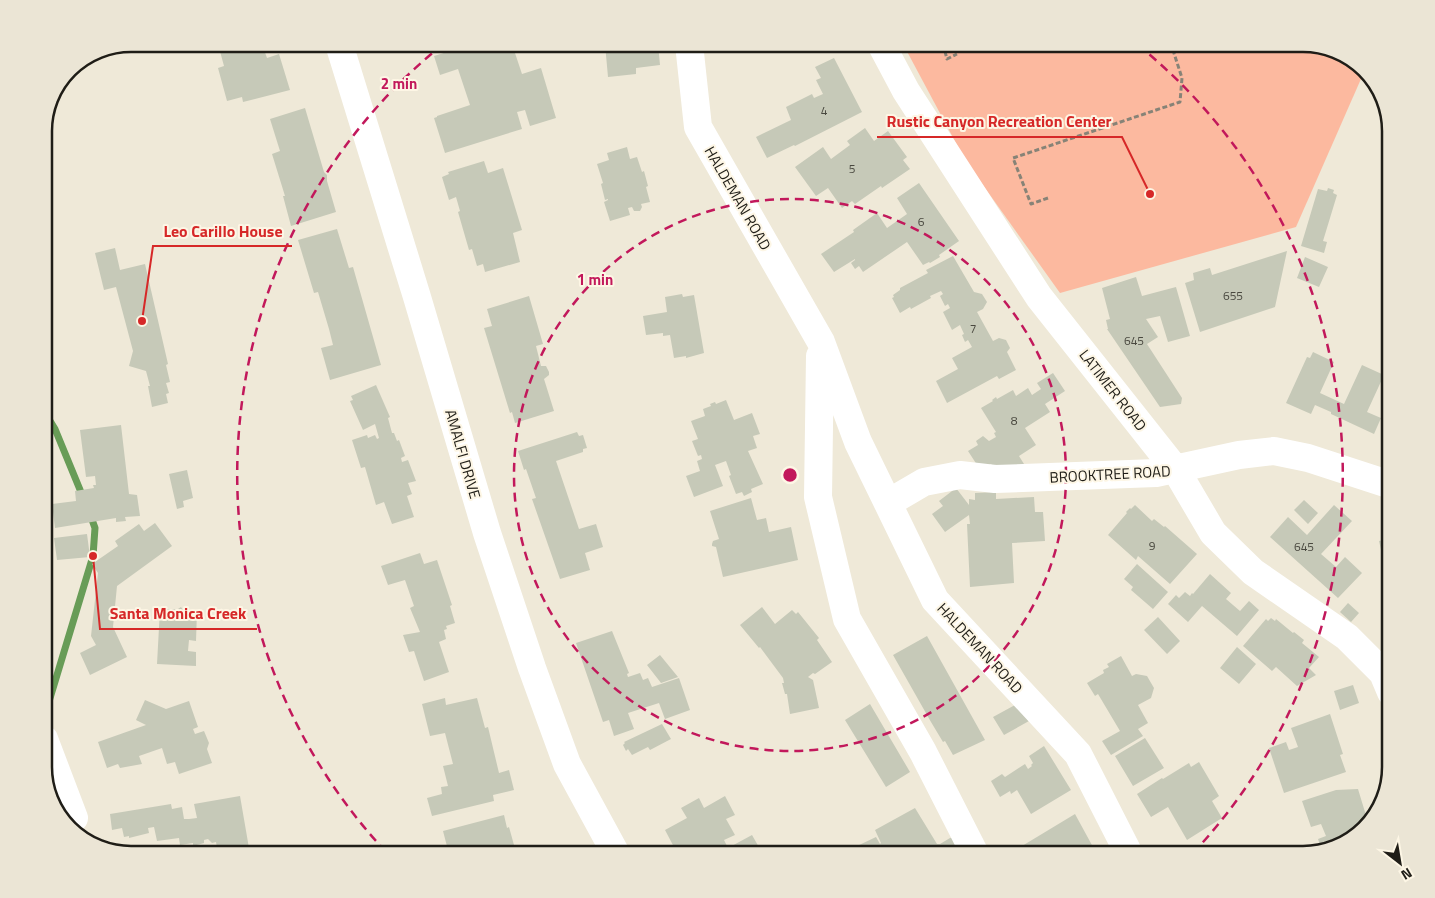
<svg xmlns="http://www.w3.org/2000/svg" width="1435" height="898" font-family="'Titillium Web',sans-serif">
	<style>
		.green { fill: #fcb99f }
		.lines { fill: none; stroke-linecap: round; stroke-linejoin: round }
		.stream { stroke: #689c57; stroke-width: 7 }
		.building { fill: #c6c9b8 }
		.path { stroke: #878377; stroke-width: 3; stroke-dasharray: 5 2.5; stroke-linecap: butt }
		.street { stroke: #fff; stroke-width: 28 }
		.ring { fill: none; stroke: #c2185b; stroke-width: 2.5; stroke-dasharray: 9 6 }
		.labels { text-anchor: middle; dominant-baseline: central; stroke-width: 4; stroke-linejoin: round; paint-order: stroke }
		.number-label { font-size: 12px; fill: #49483f }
		.street-label { font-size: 15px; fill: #1f1d17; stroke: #fdf6e5 }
		.rim { fill: none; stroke: #1f1d17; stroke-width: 2.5 }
		.centre { fill: #c2185b; stroke: #fdf6e5; stroke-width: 2.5 }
		.ring-label { font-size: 15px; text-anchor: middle; font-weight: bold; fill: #c2185b; stroke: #fdf6e5; stroke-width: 4; stroke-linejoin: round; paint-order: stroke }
		.leader { fill: none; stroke: #d62828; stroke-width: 2 }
		.callout-dot { fill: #d62828; stroke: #fdf6e5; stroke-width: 2 }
		.callout-label { font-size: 16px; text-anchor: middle; font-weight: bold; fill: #d62828; stroke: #fdf6e5; stroke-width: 4; stroke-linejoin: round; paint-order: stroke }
	</style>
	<rect width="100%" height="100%" fill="#efe9d8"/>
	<path class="green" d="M903,44H1303L1347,56L1364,72L1296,227L1060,293L965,160Z"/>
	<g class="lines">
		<path class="stream" d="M44,411L55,429L83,497
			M44,718L93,556L95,528L90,514"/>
	</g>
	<path class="building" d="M218,44H262L267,58L279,54L290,90L243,102L242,97L227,101L218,68L224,66Z
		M473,44H512L522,74L541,68L556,118L530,126L525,110L517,112L522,129L445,153L434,118L437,117V116L470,105L458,69L440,75L434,56Z
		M605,44H658L660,65L636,68V74L608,77Z
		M784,44H814V45L784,48Z
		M834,58L862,112L795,146L794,145L767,158L756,137L791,120L786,107L812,94L814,98L823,94L816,80L821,78L815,67Z
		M305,108L324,172L327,175V181L336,212L291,226L283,196H285L272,154L280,151L270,119Z
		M865,128L874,141L888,131L907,157L903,160L910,169L882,188L881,186L855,204L852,201L842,208L828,188L816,196L795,167L823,147L831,159L850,145L847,141Z
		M627,147L630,159L637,157L642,172L644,171L648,186L646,187L650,202L641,204L642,207L640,211H634L632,207L628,208L630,215L610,221L604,202L608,200V199L605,200L601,184L603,183L597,164L609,160L607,153Z
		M484,161L488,173L503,168L522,230L513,233L520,262L485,272L483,264L477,266L472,249L469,250L458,212L460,211L456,197L449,200L442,177L449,174L448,172Z
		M1391,173V189L1385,187Z
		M919,183L959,241L939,255L940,257L930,263L929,262L923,265L907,242L863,272L859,266L855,269L851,263L855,260V259L834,272L821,254L854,232L853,230L877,213L887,228L907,214L897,198Z
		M1328,188L1334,190L1333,193L1337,195L1323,241L1327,242L1324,253L1301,246L1318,189L1327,191Z
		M337,229L349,268L353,267L381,365L330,380L321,348L333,345L329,329L318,292L314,293L298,240Z
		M115,248L120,270L145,264L168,364L166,365L170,382L166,383L169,393L166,394L168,403L152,407L148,386H150L146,371L129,366L133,351L116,287L104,290L95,253Z
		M1287,251L1275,307L1200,332L1185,283L1194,280L1193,273L1210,268L1212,275Z
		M1391,253V268L1385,266Z
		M953,256L974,292L982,294L987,302L983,309L977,312L993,341L999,338L1006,340L1010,348L1007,352L1016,370L999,379L997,376L947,403L936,381L958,369L952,358L972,347L968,340L965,342L962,335L964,334L960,325L952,330L943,312L950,308L948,304L945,306L940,296L943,294L941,291L930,296L931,298L911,309L910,307L900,313L892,298L894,297L893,295L900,290V288L928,273L926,270Z
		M1305,257L1328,267L1319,287L1297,278Z
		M1136,277L1142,296L1176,287L1190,336L1168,342L1160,316L1146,319L1158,337L1147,344L1182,398L1181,404L1160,407L1107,329H1108L1106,320L1110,319L1102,288Z
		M682,294L683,297L694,295L704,353L686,358V356L674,358L670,335L663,336V333L646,335L643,316L667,312L665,297Z
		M529,296L543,344L536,346L541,366H546L549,372V375L544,379L554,411L515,423L512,412L510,413L484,328L492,326L487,309Z
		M1313,352L1334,362L1320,393L1344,404L1362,365L1384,375L1367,412L1381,418L1374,434L1331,414V412L1315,405L1311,414L1286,403L1307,357L1310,358Z
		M1053,373L1065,391L1045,404L1050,412L1025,428L1036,445L1019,456L1024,464L1001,478L991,464L981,471L968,451L978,445L976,441L983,436L989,441L996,437L994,433L996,432L981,408L993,401L992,400L996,397L997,399L1013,390L1016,396L1028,388L1032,395L1041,389L1037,383Z
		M376,385L390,417L388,418L392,433H394L397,441L399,440L405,456L401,458L402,462L408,460L416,481L408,483L412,494L407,496L414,517L392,524L384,502L376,505L365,467L361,468L352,440L367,435L368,438L375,435L377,439L379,438L375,424L363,430L350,401L353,400L351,396Z
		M726,400L734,420L752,413L760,434L753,436L757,448L748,451L763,484L751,489L752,492L744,496L742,492L736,494L729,476L731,475L726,461L715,465L723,486L694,497L686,476L700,471L697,461L702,459L701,455L698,456L692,441L698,439L691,421L705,416L703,409L711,406L710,404L715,402L716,404Z
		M121,425L129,494L137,495L140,516L125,517L126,521L116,522V518L55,528L52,504L76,501L75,491L94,488L93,485H96L95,476L86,477L80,430Z
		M577,432L579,436L583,435L587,448L583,449V452L556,461L579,529L596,524L603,547L585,553L590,570L560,579L532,499L536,498L526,469L524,470L518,451Z
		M187,470L193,498L183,501L184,507L177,509L169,474Z
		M956,488L969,505V499L975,500V493L996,492V499L1034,497L1035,512H1043L1045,541L1012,543L1014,583L970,587L967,524H970L969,515L945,532L932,514L943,506L939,501Z
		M751,498L757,520L766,518L769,532L791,527L798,560L723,577L716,547L712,546V544L713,541L719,539L710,511Z
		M1304,500L1318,513L1308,524L1294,510Z
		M1135,505L1152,521L1154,519L1164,527L1165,526L1197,554L1170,584L1138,556L1136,560L1108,535L1127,513L1126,512L1130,508L1131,509Z
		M1334,505L1352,521L1321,554L1336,567L1345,557L1362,573L1338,598L1270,537L1288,517L1307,535Z
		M155,523L172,546L117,586L113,627L127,657L90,675L80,653L96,645L91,636L98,573L92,564L118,546L115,541L139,524L144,531Z
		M87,534L90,557L57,560L54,538Z
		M1391,538V588H1390L1379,541Z
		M420,553L424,564L437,560L452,605L450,606L455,623L446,626L447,629L444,630L446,639L439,642L449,672L424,681L414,651L409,652L403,635L420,632L410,608L414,606L405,580L388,585L381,566Z
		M1137,564L1168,592L1153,609L1131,590L1133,587L1124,579Z
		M1210,574L1231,593L1226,599L1240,611L1249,601L1259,610L1237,636L1202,606L1188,622L1168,604L1176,595L1179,598L1185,592L1190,596L1192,593L1193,594Z
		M1348,603L1359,613L1351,622L1340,612Z
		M181,607L183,610L197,611L196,641L189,640L188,651L196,652V666L157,664L160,609H178Z
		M762,607L775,624L792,610L796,614L798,612L819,638L817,640L832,662L815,674L813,673L808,677L813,680L819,708L790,714L787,694H785L782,683H784L783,678L760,647L759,648L740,625Z
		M1158,617L1180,641L1167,654L1144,630Z
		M1271,618L1275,621L1276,619L1293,633L1294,632L1304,640L1302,643L1319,657L1309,668L1316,675L1297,686L1276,667L1272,671L1243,646L1266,619L1268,621Z
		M612,631L629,673L627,674L628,677L640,673L643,680L648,678L652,687L679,678L690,710L665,719L659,703L628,713L634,729L614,736L609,720L603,722L576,643Z
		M927,636L985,740L953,755L945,741L943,742L931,722L893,655Z
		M1237,647L1256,664L1239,684L1220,668Z
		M660,655L678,677L661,683L647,665Z
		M1121,656L1132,676L1136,674L1147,676L1154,688L1151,698L1138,705L1148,723L1138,729L1143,736L1111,755L1102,741L1120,731L1098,694L1095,696L1087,683L1104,673L1103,670L1109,667L1107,664Z
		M1353,685L1359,703L1340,710L1334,691Z
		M445,698L446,705L477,698L485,728L488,727L499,773L509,770L514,790L493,795L494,801L432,816L427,798L442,794L441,787L448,786L443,766L453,764L445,733L430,736L422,704Z
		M145,700L166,709L189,701L198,727L193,729L195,734L204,731L209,743L207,749L212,763L179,774L175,762L167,764L162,748L139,756L142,764L120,768L118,764L107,768L98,742L146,725L136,720Z
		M870,704L910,772L886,787L845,720Z
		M1015,705L1029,721L1004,735L993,717Z
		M1330,714L1343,754L1340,755L1346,772L1284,793L1269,748L1286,742L1289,750L1298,747L1291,728Z
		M662,724L671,739L650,750L648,747L632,755L628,749L626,751L623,745L625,743L624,742Z
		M1145,738L1164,768L1133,786L1115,756Z
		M1044,746L1071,790L1031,814L1017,790L1011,794L1010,791L1000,797L991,781L1002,774L1005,777L1025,764L1028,769L1032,766L1031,765L1033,763L1029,756Z
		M1199,762L1219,796L1212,801L1222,818L1187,840L1168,807L1151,817L1137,794L1162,778L1163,779L1189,763L1191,767Z
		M1358,789L1368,822L1347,842L1318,850L1317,846L1320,845L1318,839L1326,836L1321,824L1311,827L1302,801L1336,790Z
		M240,796L250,854H218L216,842L212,843L208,839L204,840V843L193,846V843L180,845L179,838L157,841L154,827L148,828L149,833L129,838V836L124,837L122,828L112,830L110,814L171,804L172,809L182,807L184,819H189L197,818L194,804Z
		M725,796L735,815L726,819L735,835L724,840L728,848L752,835L760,849L750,854H683L679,846L675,849L665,830L687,818L681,808L699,798L704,808Z
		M915,808L937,844H940L950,838L957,837L965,854H848L857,850L855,847L876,837L880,844L881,843L875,830Z
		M1075,814L1093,847L1096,845L1101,854H1027L1022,846Z
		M504,815L507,828L509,827L514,845L498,849L499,854H449L443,831Z
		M1212,849L1214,854H1199Z"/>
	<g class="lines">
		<path class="path" d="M943,44L947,59L957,54
			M1048,198L1031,204L1013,158L1180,102L1182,78L1171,44"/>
		<path class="street" d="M339,44L417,297L487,533L532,668L567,764L616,854
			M689,44L698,127L821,342L858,442L935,600L1078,754L1129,854
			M881,44L906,91L1039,297L1176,470L1213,533L1253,572L1347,637L1383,673L1391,692
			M820,356L818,497L847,619L923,752L975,854
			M888,503L924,482L960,475L995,479L1156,473L1239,455L1274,451L1308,458L1391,485
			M44,739L74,818"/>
	</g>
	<g class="ring">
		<circle cx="790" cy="475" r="276"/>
		<path d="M386 852A553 553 0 0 1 442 45M1138 45A553 553 0 0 1 1194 852"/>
	</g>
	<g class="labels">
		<g class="number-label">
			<text x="824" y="110">4</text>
			<text x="852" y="168">5</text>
			<text x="921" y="221">6</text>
			<text x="1233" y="295">655</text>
			<text x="973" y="328">7</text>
			<text x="1134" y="340">645</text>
			<text x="1014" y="420">8</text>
			<text x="1152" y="545">9</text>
			<text x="1304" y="546">645</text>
		</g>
		<g class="street-label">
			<text transform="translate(738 198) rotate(60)">HALDEMAN ROAD</text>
			<text transform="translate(1113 390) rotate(52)">LATIMER ROAD</text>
			<text transform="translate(463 454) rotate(74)">AMALFI DRIVE</text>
			<text transform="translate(1110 474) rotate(-3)">BROOKTREE ROAD</text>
			<text transform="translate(980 648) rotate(47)">HALDEMAN ROAD</text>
		</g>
	</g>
	<path d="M0 0H1435V898H0ZM131 52H1303A79 79 0 0 1 1382 131V767A79 79 0 0 1 1303 846H131A79 79 0 0 1 52 767V131A79 79 0 0 1 131 52Z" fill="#ebe5d5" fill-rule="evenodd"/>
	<path class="rim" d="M131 52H1303A79 79 0 0 1 1382 131V767A79 79 0 0 1 1303 846H131A79 79 0 0 1 52 767V131A79 79 0 0 1 131 52Z"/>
	<circle cx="790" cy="475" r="8" class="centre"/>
	<g class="ring-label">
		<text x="399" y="89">2 min</text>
		<text x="595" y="285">1 min</text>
	</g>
	<path class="leader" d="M1150 194L1122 137H877M142 321L153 246H292M93 556L100 629H257"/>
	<g class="callout-dot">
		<circle cx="1150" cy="194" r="5"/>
		<circle cx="142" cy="321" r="5"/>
		<circle cx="93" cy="556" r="5"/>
	</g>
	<g class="callout-label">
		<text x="999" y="127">Rustic Canyon Recreation Center</text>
		<text x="223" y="237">Leo Carillo House</text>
		<text x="178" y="619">Santa Monica Creek</text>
	</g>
	<g transform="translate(1400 863) rotate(149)" stroke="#fdf6e5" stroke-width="4" paint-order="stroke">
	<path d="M0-4L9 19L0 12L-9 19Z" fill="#1f1d17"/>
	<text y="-8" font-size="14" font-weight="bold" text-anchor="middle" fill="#1f1d17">N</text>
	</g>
</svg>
